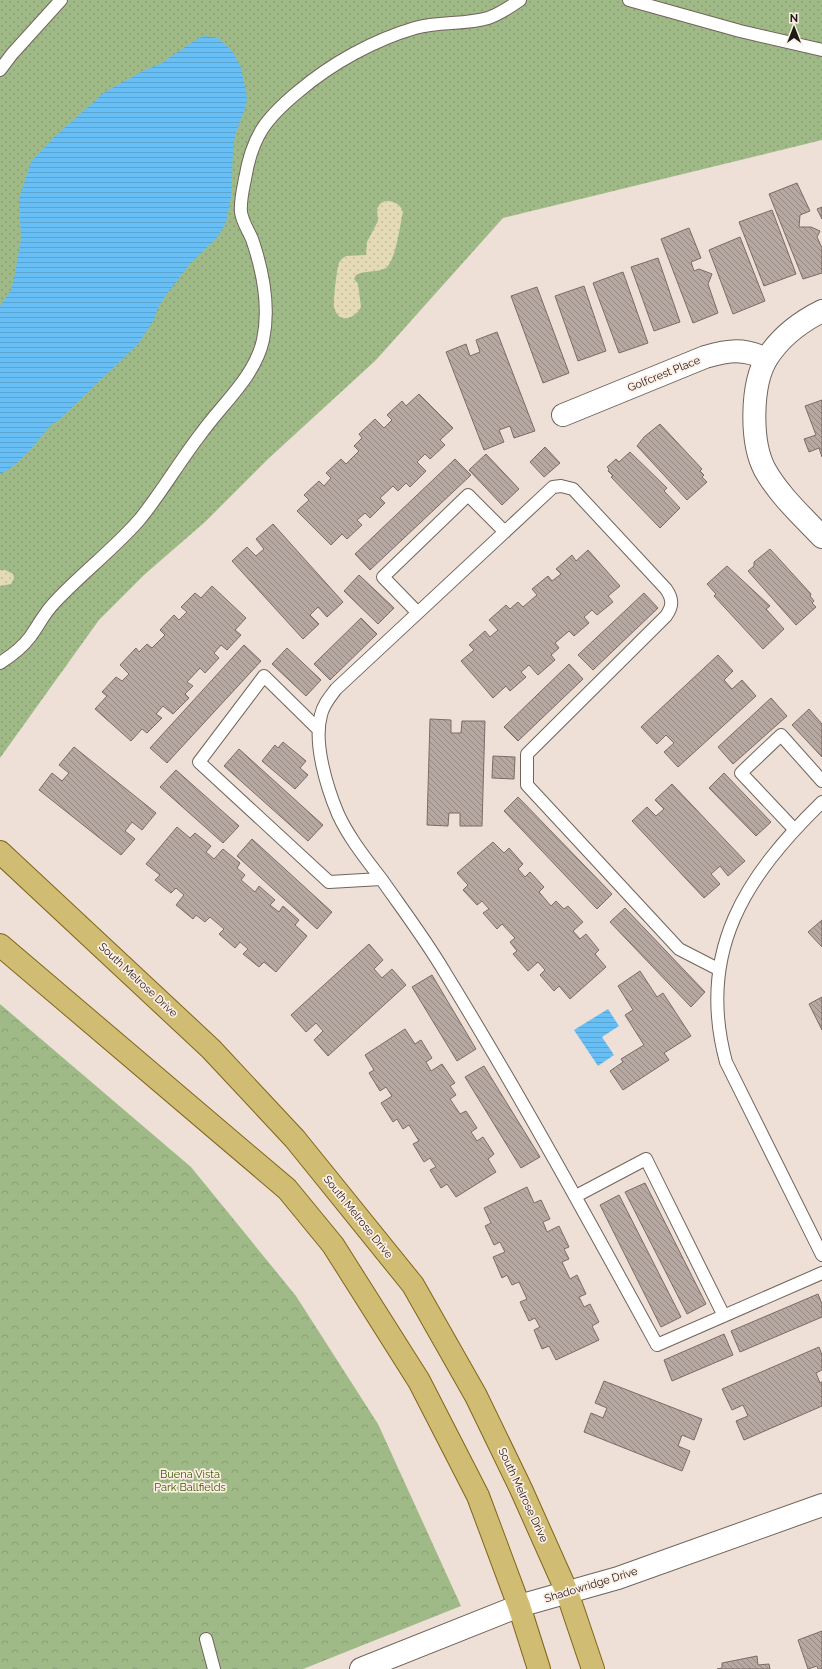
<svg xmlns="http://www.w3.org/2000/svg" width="822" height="1669" font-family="Raleway,sans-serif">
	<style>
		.grass { fill: url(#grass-dots) }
		.forest { fill: url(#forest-crowns) }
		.sand { fill: url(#sand-dots) }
		.water { fill: url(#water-rules) }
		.building { fill: url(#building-back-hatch); stroke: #7a6c66 }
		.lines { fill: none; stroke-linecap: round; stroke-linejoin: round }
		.service-casing { stroke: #70645c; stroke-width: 14 }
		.minor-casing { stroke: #70645c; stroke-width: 24 }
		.tertiary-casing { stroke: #70645c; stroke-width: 24 }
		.secondary-casing { stroke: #70645c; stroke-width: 24 }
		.primary-casing { stroke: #7f6617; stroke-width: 24 }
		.service { stroke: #fff; stroke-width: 12 }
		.minor { stroke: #fff; stroke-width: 22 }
		.tertiary { stroke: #fff; stroke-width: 22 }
		.secondary { stroke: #fff; stroke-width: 22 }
		.primary { stroke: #d1bc74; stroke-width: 22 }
		.labels { text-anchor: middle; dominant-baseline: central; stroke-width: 3.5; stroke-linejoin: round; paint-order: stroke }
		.street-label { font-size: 11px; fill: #1f1a17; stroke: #fceee4 }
		.park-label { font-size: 11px; fill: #395b00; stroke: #fceee4 }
	</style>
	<defs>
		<pattern id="grass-dots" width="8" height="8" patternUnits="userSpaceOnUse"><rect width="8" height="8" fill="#a0ba87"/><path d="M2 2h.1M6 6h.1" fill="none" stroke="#899f74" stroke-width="1.8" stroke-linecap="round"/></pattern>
		<pattern id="forest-crowns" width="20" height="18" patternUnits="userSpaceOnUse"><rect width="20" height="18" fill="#a0ba87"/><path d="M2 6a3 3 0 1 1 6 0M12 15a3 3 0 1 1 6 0" fill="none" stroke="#899f74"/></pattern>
		<pattern id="sand-dots" width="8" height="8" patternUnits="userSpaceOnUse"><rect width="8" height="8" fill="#e4dab5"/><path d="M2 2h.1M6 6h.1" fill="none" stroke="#c3ba9b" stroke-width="1.8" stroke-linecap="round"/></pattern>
		<pattern id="water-rules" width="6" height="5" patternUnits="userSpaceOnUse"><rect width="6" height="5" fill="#68bff5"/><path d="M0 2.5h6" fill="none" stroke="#5aa4d1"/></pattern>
		<pattern id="building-back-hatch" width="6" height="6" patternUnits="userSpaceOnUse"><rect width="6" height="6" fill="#b7a8a2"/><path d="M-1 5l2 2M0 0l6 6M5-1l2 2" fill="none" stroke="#948883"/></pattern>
	</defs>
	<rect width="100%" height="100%" fill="#eee0d7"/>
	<path class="grass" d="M0,0H822V140L503,218L376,360L267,460L205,522L144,575L99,620L0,758Z"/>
	<path class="forest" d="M0,1004L191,1167L296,1296L378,1424L461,1606L303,1669H0Z"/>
	<path class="sand" d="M385,201C393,201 400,203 403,212C400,224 396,260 386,268C377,273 364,270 356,275L354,279L358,284L361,307C354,320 338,324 334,307C333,302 337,267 339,263C340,260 343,258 346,256L366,255L367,242L378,221L377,209L380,204Z
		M0,570H5L13,574L14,578L11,584L0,586Z"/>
	<path class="water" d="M204,36L218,38L233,52L241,68L247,96L246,106L235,135L233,151L231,198L226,223L216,239L190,264L166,295L158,308L154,320L138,344L59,420C49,425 44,434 37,442C26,455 15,467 0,474V306L11,290L14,279L21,239L19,199L31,162L54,137L105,92L143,71L160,64L197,39Z
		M608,1009L619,1026L602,1037L614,1055L598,1066L574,1030Z"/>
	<path class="building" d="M797,183L810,211L800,215L799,227H811L820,231L817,237L822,248V273L803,279L769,194Z
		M822,207V219L817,209Z
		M772,210L796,274L764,286L739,222Z
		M689,228L701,258L691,262L694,271L699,269L712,274L708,284L718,313L693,323L661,239Z
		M740,237L765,301L733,314L709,250Z
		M658,258L680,322L654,331L631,267Z
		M623,272L648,343L619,353L593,283Z
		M584,286L606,351L578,361L555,296Z
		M537,287L569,373L543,383L511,296Z
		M497,332L535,431L514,438L510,426L499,430L504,442L484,450L446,352L466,344L470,356L480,352L476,340Z
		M419,394L453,428L440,440L445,445L430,459L425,454L417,462L426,471L410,487L406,483L398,491L393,486L380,498L385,503L370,518L365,513L357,520L362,525L347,539L342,534L331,545L297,511L309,500L304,495L319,481L324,486L331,478L326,473L341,459L346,464L359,451L354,446L362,438L359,434L375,419L384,428L392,420L387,415L402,401L406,406Z
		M822,400V457L819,448L809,452L804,439L816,435L805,406Z
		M660,424L702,469L700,471L704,475L702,477L707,482L687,500L637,446L644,437Z
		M545,447L560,463L544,477L530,462Z
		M630,452L667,488L664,491L680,508L660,528L611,477L613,476L608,471L609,469L607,467L616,459L619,462Z
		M486,454L519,489L502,505L469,470Z
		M455,459L471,475L370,570L355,554Z
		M273,524L343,602L327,617L318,607L310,615L319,624L303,639L232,561L247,547L256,556L264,549L256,539Z
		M770,549L811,594L810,596L814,601L812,603L816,607L796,625L748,571L754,566V562Z
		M588,550L620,586L608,596L613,602L597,615L592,610L584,617L589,623L574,636L569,631L555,643L559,648L551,655L555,660L538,675L529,665L521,672L526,677L510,691L506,686L493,698L461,661L474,650L469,645L485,631L490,637L498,630L489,620L506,605L510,609L518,602L523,607L537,595L532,589L548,576L552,581L561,574L556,569L572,555L576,561Z
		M727,566L770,606L766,609L784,629L763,649L714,596L716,594L707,584Z
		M359,575L394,608L378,624L344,591Z
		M212,586L246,618L235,630L241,635L227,650L221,645L214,653L219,658L205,673L200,668L187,682L193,686L185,694L189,698L173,714L163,706L156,714L162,718L147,733L142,729L131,741L95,709L107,696L102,692L116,677L122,681L129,674L120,665L136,648L139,652L147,644L152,648L165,635L160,630L174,615L179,620L187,612L181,607L195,593L201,598Z
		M644,593L658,608L593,670L578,655Z
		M361,618L377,634L330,680L314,664Z
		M244,645L261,661L167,763L150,748Z
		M287,648L321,680L306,696L272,664Z
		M718,655L733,671L724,680L732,689L742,680L756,696L678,767L664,752L674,743L666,735L657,744L641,727Z
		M569,664L583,679L518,741L504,727Z
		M771,698L787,716L733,764L718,747Z
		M809,709L822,724V757L792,725Z
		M430,719L451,720V733H461L462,721H485L482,826H460V813H449L448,826L427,825Z
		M283,742L306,761L300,768L308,775L295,789L262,761L275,745L278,748Z
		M74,747L156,813L142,830L132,822L125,831L135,839L121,855L39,790L52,773L62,781L69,773L59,765Z
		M239,749L323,825L308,841L224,766Z
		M493,756L515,757L514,779L492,778Z
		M176,770L239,826L223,843L160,787Z
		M724,773L771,822L756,836L709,788Z
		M672,784L745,861L728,876L720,866L711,874L720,884L704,898L632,821L647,807L656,816L664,809L655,800Z
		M518,797L612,894L597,909L504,811Z
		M177,827L190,838L195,833L211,846L206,852L214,859L223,849L240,863L237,868L245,875L241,880L255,892L259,886L275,900L270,905L279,912L283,906L299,920L295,925L307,936L276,972L264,962L259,967L243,954L248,949L240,942L235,948L219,934L224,929L210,917L205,922L196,915L193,919L176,905L184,895L176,888L171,893L155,880L160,875L146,864Z
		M252,839L332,912L317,929L237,856Z
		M493,842L504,853L509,848L523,864L518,869L525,877L530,872L544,887L539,892L551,906L556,901L564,909L568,906L583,922L573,931L580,939L586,934L599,950L595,954L606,967L570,999L559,986L554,991L540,975L545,970L538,962L528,971L513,954L517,951L510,942L515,938L502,924L497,929L483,913L489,909L482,901L477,905L463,890L468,885L457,873Z
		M625,908L705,992L691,1007L610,922Z
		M822,920V947L808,932Z
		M369,944L383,960L374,969L382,978L392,969L406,985L328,1056L314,1040L323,1031L316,1023L306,1032L291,1015Z
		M640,971L657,997L663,993L691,1036L664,1053L669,1060L623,1090L610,1071L623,1062L621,1059L644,1045L625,1015L633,1010L618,986Z
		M432,975L476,1049L457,1061L412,987Z
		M822,997V1030L809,1004Z
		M405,1029L415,1044L421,1040L432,1058L426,1062L431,1071L442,1064L455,1083L450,1086L456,1095L450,1099L460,1114L466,1111L477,1128L471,1132L477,1141L483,1137L494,1154L488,1159L496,1172L456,1197L447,1184L441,1188L430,1170L436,1167L430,1158L424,1162L413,1144L419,1141L409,1125L403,1129L397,1119L393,1122L381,1103L392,1096L386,1087L380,1091L369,1073L374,1070L365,1055Z
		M484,1066L540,1157L521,1168L465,1077Z
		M645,1183L706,1304L687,1314L625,1192Z
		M527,1187L534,1203L541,1200L550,1219L543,1222L547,1232L559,1226L569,1247L564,1249L569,1259L562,1262L570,1279L577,1275L586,1294L579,1297L584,1307L590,1304L599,1322L592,1326L599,1340L556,1360L549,1346L542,1349L534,1330L540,1327L535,1318L529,1321L520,1302L527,1299L519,1282L512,1285L507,1275L502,1278L493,1257L505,1252L500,1242L494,1245L485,1226L491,1223L484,1208Z
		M619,1195L681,1317L661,1327L600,1205Z
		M818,1294L822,1304V1317L740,1352L731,1331Z
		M724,1334L733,1355L672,1381L664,1360Z
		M819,1347L822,1355V1370L816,1373L820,1383L822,1382V1406L744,1440L736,1421L748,1416L743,1405L732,1410L722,1389Z
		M604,1381L702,1419L694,1440L682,1435L678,1446L690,1451L682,1471L584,1432L591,1413L603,1418L607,1408L595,1403Z
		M822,1631V1669H818L817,1666L808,1669L798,1640Z
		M757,1656L758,1665L769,1664L770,1669H717L722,1668V1663Z"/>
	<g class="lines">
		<g class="service-casing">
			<path id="service" d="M629,0L740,31L822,50
				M0,70L12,54L61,0
				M417,612L383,577L468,495L505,532
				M0,663C11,656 22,648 30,637C39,625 44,613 55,602C82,573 114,549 140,519C162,492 179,462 200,435C221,405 255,377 263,340C270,307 263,271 252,239C248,230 242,221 241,212C240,201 243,189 245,179C252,136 266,118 299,91C332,63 374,40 415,28C439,21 465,25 488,18C500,14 510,7 520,0
				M319,730L264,676L199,762L329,882L381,879
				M822,802C746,876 696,951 726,1062L822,1255
				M794,829L741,773L781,735L822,781
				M718,969L679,949L527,785V754L666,616C673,606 673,599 666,589L573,489L561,486L553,487L336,689C330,697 323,705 321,715C313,743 327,788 338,814C349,838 366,859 382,880C403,910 425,939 444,971C519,1093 588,1219 657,1345L822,1273
				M576,1196L646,1159L724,1316
				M206,1639L214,1669"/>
		</g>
		<g class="minor-casing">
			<path id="minor" d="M822,311C800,322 781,336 767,358C751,384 750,442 765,470C779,495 802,516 822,537
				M563,415L705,357C729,350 744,348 766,359"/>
		</g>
		<g class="tertiary-casing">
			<path id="tertiary" d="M361,1669L519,1606"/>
		</g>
		<g class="secondary-casing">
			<path id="secondary" d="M519,1606L618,1578L822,1505"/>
		</g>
		<g class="primary-casing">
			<path id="primary" d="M0,852L211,1049L295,1139L413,1285L476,1396L521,1489L567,1592L593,1669
				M0,945L287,1189L333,1245L419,1381L478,1496L519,1606L539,1669"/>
		</g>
		<use href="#service" class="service"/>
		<use href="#minor" class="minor"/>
		<use href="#tertiary" class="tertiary"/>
		<use href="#secondary" class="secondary"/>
		<use href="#primary" class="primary"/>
	</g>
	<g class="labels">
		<g class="street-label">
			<text transform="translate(664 374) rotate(-22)">Golfcrest Place</text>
			<text transform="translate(138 980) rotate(43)">South Melrose Drive</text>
			<text transform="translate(358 1217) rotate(51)">South Melrose Drive</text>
			<text transform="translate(523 1495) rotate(65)">South Melrose Drive</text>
			<text transform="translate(591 1585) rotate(-17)">Shadowridge Drive</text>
		</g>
		<g class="park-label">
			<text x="190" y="1474">Buena Vista<tspan x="190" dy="13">Park Ballfields</tspan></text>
		</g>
	</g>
	<g transform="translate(794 28)" stroke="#fceee4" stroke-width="3" paint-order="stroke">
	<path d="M0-3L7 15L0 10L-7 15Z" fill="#1f1a17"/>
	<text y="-6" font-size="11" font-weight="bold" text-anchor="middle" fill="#1f1a17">N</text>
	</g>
</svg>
